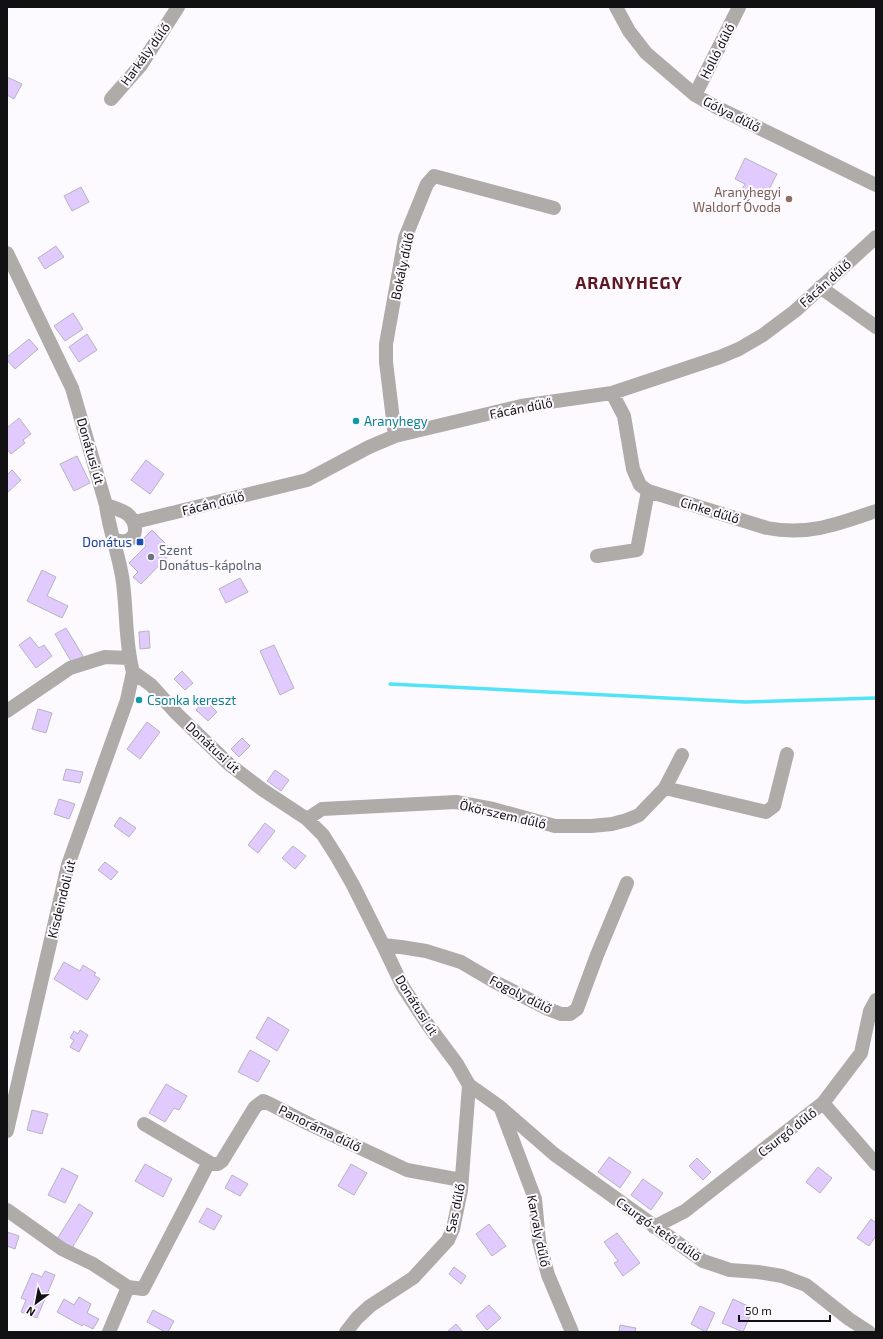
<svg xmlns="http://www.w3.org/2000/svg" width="883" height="1339" font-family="'Exo 2',sans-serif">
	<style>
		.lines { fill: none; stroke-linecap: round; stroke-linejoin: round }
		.stream { stroke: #52e3f7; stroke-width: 3.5 }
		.building { fill: #e1cafd; stroke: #b8b4bd }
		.minor { stroke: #afaba8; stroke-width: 14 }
		.education-dot { fill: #8d6e63; stroke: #fcfaff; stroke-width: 1.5 }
		.culture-dot { fill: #0f9aa8; stroke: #fcfaff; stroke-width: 1.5 }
		.transit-dot { fill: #1a4fb4; stroke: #fcfaff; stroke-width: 1.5 }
		.worship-dot { fill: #6b7280; stroke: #fcfaff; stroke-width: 1.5 }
		.labels { text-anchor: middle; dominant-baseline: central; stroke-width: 4; stroke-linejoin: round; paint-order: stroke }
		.street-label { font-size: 13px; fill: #111013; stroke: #fcfaff }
		.education-label { font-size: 13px; fill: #785e54; stroke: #fcfaff; text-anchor: end }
		.culture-label { font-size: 13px; fill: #0d838f; stroke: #fcfaff; text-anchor: start }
		.transit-label { font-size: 13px; fill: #164399; stroke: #fcfaff; text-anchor: end }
		.worship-label { font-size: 13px; fill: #5b616d; stroke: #fcfaff; text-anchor: start }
		.district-label { font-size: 17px; font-weight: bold; letter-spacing: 1px; fill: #5d1823; stroke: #fcfaff }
	</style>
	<rect width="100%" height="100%" fill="#fcfaff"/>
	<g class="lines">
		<path class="stream" d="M390,684L745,702L876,698"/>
	</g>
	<path class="building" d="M7,77L22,84L14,99L7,95Z
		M745,158L777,174L766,195L755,189L751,196L741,191L745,184L735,179Z
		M81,187L89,202L72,211L64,196Z
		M56,246L64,257L45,269L38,258Z
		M73,313L83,329L65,341L54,326Z
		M87,334L97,350L79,362L69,347Z
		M29,339L38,349L15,369L7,360V357Z
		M19,418L31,434L23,440L25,443L11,454L7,449V428Z
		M77,456L90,483L74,491L60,464Z
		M146,460L164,474L150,494L131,480Z
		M12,470L21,480L7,493V475Z
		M152,530L173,551L141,584L133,577L138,572L129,563L146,546L141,541Z
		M42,570L56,577L47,596L68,606L62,618L27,601Z
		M240,578L248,592L226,603L219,589Z
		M66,628L83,656L72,663L55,634Z
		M149,631L150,648L140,649L139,632Z
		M30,637L39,648L44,645L52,656L36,668L19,645Z
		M274,645L294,688L280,695L260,651Z
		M182,671L193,683L185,690L174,679Z
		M205,700L217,712L208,721L196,710Z
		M38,709L52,713L46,733L32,729Z
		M147,722L160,732L140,759L127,749Z
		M242,738L250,746L239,757L231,749Z
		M66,769L83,772L80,783L63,780Z
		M275,770L289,780L281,791L267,781Z
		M59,799L75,804L69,819L54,814Z
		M120,817L136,828L129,837L114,826Z
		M265,823L275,831L258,853L248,845Z
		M293,846L306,856L295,869L282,858Z
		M105,862L118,872L111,880L98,870Z
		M64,962L80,971L83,965L96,973L94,975L100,979L87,1000L54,979Z
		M268,1017L289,1030L277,1051L256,1038Z
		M80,1030L88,1035L79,1052L70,1047L74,1040L70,1038L74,1031L78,1034Z
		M250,1050L270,1061L258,1082L238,1072Z
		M166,1084L187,1096L179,1110L174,1108L165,1122L149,1113Z
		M32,1110L48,1114L42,1134L27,1130Z
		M609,1157L631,1172L620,1188L598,1172Z
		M697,1158L711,1172L703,1180L689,1166Z
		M145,1164L172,1179L163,1197L135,1181Z
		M351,1164L367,1173L354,1195L338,1186Z
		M818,1167L832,1178L820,1193L806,1182Z
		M62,1168L78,1176L65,1203L48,1195Z
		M232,1175L248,1184L240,1196L225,1188Z
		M643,1179L663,1193L651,1210L631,1195Z
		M79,1204L93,1213L72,1248L57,1239Z
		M207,1208L222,1216L214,1230L199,1222Z
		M871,1219L876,1223V1236L869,1246L857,1238Z
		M489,1224L506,1246L492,1256L476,1234Z
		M7,1232L19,1236L15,1249L7,1246Z
		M617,1233L640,1263L623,1276L614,1263L618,1261L604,1242Z
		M454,1267L466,1276L461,1284L449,1274Z
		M45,1271L55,1275L37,1318L21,1312L26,1300L21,1298L32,1273L42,1277Z
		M79,1297L91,1304L87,1313L99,1319L93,1329L83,1324L82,1326L57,1312L64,1299L74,1305Z
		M733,1299L750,1307L747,1315L750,1316L743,1332L722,1323Z
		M489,1305L501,1318L487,1330L476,1316Z
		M700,1306L715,1313L706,1332L691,1324Z
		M153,1310L174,1321L168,1332H165L147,1322Z
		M456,1324L463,1332H447Z
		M620,1325L636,1328L635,1332H619Z"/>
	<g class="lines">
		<path class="minor" d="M616,7L629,31L646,53L695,95L716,107L876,185
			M695,95L739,7
			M111,99L141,65L178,7
			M7,253L72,388L106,505C109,531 120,557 123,583C127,613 125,643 133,672L151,685L177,714L230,765L263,790L307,819L323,835L337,857L353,885L383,945L403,987L428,1025L457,1064L469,1085L500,1107L554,1154L703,1261L730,1270L758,1272L782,1276L806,1285L849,1319L869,1332
			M820,287L876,327
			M612,393L624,416L633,469L640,485L648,491L767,528C808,536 838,524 876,511
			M395,436L386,362V344L405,238L427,184L434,176L554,208
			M106,505C112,507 121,510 126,513C136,520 140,537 126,541C122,542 117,540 113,540
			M135,522L307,480L369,447L395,436L521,406L612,393L720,357L739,349L763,335L795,311L876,237
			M597,556L637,550L648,491
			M7,711L70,668L105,657L129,658
			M665,788L766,812L774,806L787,754
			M307,819L322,809L456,802L493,809L555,826H591L612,824L627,820L639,815L665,788L682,755
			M383,945L401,947L426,951L461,962L495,982L548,1009L561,1014H570L577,1009L597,955L627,883
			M823,1103L876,1164
			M501,1109L535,1199L539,1241L548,1275L572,1332
			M144,1124L212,1164H218L222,1161L255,1107L263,1101L270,1104L309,1124L407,1170L461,1180
			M7,1131L68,865L127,700L133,672
			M7,1210L62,1249L93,1264L128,1287L143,1289L209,1162
			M654,1227L685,1211L823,1103L861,1053L870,1011L876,1000
			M109,1332L128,1287
			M346,1332L357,1318L370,1306L413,1278L448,1240L453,1229L461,1190L469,1085"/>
	</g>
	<circle class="education-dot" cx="789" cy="199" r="4"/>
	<g class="culture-dot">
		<circle cx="356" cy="421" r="4"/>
		<circle cx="139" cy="700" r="4"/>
	</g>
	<rect class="transit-dot" x="136" y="538" width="8" height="8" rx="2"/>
	<circle class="worship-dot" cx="151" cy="557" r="4"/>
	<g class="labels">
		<g class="street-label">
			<text transform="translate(717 51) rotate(-63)">Holló dűlő</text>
			<text transform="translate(145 54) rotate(-54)">Harkály dűlő</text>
			<text transform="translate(732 114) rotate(27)">Gólya dűlő</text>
			<text transform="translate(402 266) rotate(-78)">Bokály dűlő</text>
			<text transform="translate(825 283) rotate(-42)">Fácán dűlő</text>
			<text transform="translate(521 408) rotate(-11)">Fácán dűlő</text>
			<text transform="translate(91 451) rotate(74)">Donátusi út</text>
			<text transform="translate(213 503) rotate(-14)">Fácán dűlő</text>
			<text transform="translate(710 510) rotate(17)">Cinke dűlő</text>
			<text transform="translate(213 747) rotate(43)">Donátusi út</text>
			<text transform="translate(503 814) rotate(13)">Ökörszem dűlő</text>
			<text transform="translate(61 899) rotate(-76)">Kisdeindoli út</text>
			<text transform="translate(521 994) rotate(27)">Fogoly dűlő</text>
			<text transform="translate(417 1005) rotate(58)">Donátusi út</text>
			<text transform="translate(320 1128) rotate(26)">Panoráma dűlő</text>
			<text transform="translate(787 1132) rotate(-38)">Csurgó dűlő</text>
			<text transform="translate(455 1208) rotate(-78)">Sas dűlő</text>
			<text transform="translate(659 1229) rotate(35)">Csurgó-tető dűlő</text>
			<text transform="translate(539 1231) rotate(79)">Karvaly dűlő</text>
		</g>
		<g class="education-label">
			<text x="781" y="192">Aranyhegyi<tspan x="781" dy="15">Waldorf Óvoda</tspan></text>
		</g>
		<g class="culture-label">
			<text x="364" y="421">Aranyhegy</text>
			<text x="147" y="700">Csonka kereszt</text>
		</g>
		<g class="transit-label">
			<text x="132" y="542">Donátus</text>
		</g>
		<g class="worship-label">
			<text x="159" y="550">Szent<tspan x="159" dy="15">Donátus-kápolna</tspan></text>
		</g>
		<g class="district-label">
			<text x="629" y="282">ARANYHEGY</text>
		</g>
	</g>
	<rect width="883" height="1339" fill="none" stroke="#111013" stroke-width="16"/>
	<g transform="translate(36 1303) rotate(212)" stroke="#fcfaff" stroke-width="3" paint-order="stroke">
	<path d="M0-3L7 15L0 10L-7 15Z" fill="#111013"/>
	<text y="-6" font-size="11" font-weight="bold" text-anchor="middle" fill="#111013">N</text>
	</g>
	<path d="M739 1315v6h91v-6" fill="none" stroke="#111013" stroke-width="2"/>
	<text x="745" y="1315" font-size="12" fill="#111013" stroke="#fcfaff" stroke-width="3" paint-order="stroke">50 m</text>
</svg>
